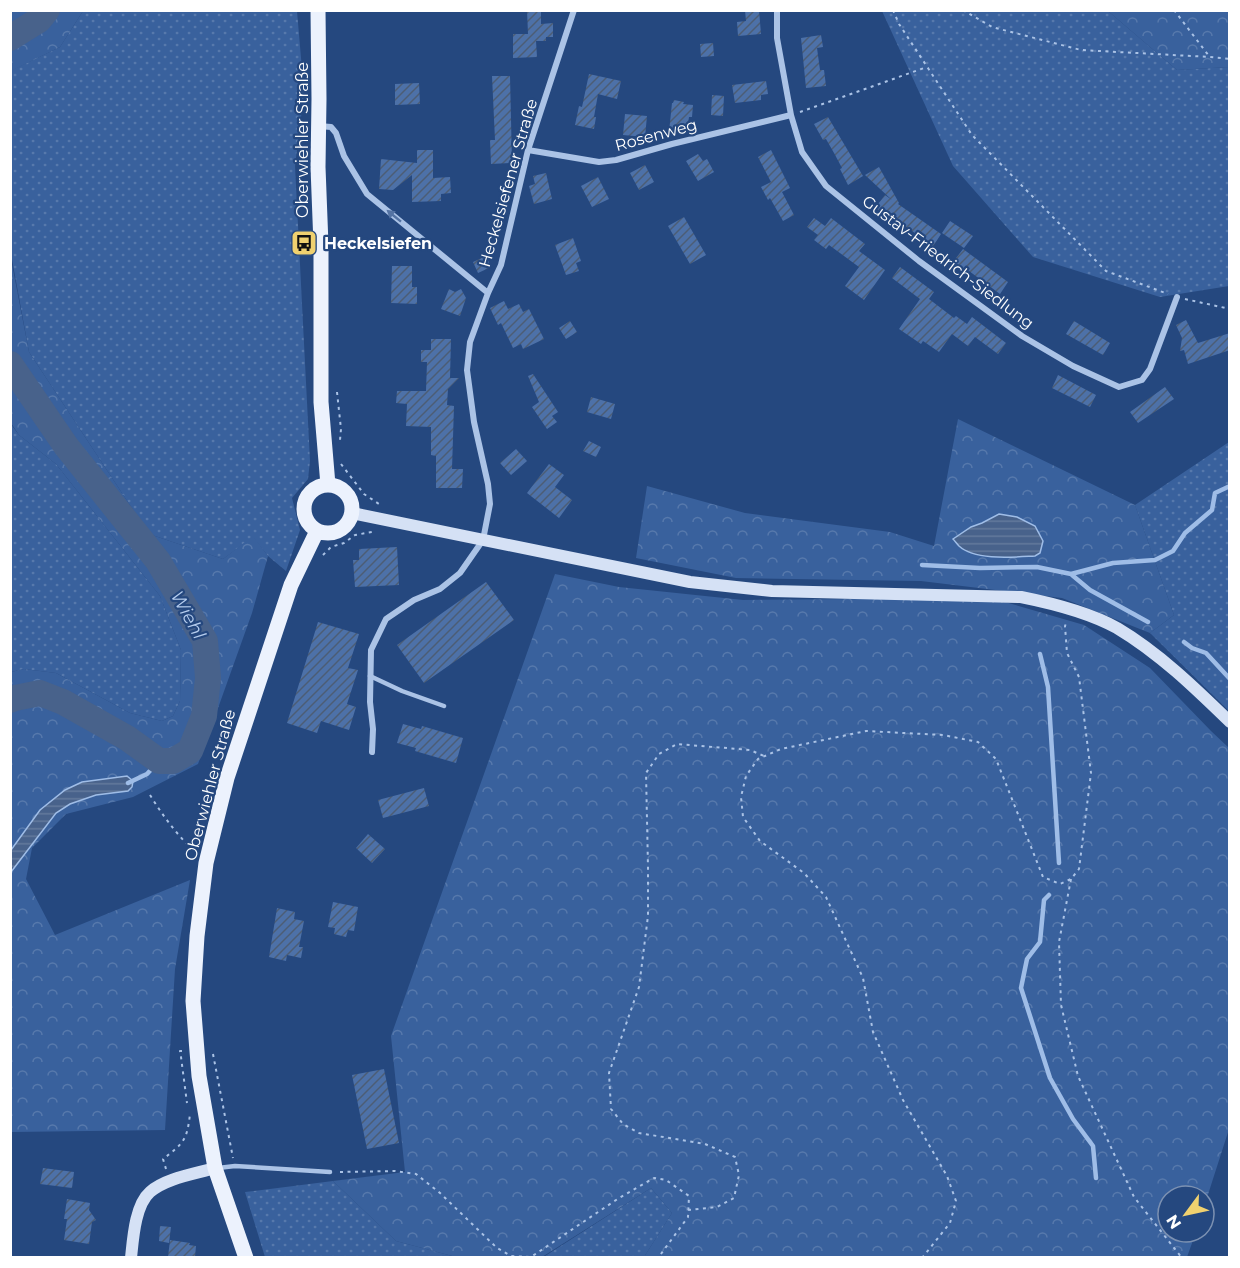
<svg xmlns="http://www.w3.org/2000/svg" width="1240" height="1268" font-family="Montserrat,sans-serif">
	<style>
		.grass { fill: url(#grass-dots) }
		.forest { fill: url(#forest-crowns) }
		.water { fill: url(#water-rules); stroke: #9fbde7; stroke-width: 1.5 }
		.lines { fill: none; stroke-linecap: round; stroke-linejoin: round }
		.stream { stroke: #9fbde7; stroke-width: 4.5 }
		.river { stroke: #48628b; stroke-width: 26 }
		.building { fill: url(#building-hatch) }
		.path { stroke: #abc3e6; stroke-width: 2; stroke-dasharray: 3 4.5; stroke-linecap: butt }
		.lane { stroke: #abc3e6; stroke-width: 4.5 }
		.street { stroke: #abc3e6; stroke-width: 6 }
		.secondary { stroke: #d5e1f5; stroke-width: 12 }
		.primary { stroke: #ecf2fd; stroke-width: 15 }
		.oneway { fill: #5473a3 }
		.labels { text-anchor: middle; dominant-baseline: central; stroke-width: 4.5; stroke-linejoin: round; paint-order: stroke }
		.street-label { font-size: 16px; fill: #fff; stroke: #25487f }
		.poi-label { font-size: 16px; font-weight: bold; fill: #fff; stroke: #25487f; text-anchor: start }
		.water-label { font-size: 18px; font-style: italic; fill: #b6cdee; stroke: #25487f }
	</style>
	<defs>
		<pattern id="grass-dots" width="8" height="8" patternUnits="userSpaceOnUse" patternTransform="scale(1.5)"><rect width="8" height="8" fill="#39619d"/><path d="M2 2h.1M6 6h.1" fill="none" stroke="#5779ac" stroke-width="1.8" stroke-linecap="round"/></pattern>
		<pattern id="forest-crowns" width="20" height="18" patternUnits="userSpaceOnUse" patternTransform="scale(1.5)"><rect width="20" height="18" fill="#39619d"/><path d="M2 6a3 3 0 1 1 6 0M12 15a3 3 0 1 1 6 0" fill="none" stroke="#5779ac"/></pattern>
		<pattern id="water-rules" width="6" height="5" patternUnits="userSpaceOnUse" patternTransform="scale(1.5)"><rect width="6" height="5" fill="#48628b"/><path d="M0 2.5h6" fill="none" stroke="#637a9c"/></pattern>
		<pattern id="building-hatch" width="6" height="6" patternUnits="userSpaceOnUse" patternTransform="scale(1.5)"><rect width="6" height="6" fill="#4d71a8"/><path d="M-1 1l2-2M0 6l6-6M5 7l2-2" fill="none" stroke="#4c5d75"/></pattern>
	</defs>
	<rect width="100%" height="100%" fill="#25487f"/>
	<path class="grass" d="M83,11H297L304,93L295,166L310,461L308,479L292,498L300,530L286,571L268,556L253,537L223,559L149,534L29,352L11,254L10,71L60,47Z
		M882,11H1108L1177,70L1229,67V286L1160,297L1033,257L953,166Z
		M10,423L19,435L56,464L160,596L181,650L180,701L173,716L162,721L130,713L56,673L24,669L11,672Z
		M1229,442V711L1150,633L1174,615L1135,505Z
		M333,1181L396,1241L456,1257H265L245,1192Z
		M651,1188L672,1213L644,1257L542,1258Z"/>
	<path class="forest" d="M11,10H83V11L60,47L11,71Z
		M1108,11H1229V67L1177,70Z
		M10,254L29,352L149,534L223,559L253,536L268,556L252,613L198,764L133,797L66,814L32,848L26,879L55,935L190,880L175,969L165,1130L11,1132V672L24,669L56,673L130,713L162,721L173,716L180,701L181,650L160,596L56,464L19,435L11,423Z
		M958,419L1135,505L1174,615L1150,633L1062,598L921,581L736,578L636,558L647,486L745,513L890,532L934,546Z
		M555,574L619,587L743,600L991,598L1084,625L1150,668L1211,731L1229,748V1129L1204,1207V1196H1168V1232H1196L1187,1257H644L672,1213L651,1188L542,1257H456L396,1241L333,1181L405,1172L391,1036Z"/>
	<path class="water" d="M999,514L1017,517L1035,526L1043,541L1040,553L1035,556C1015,557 975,561 959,546C957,544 955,541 953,539L971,527L982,523Z
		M127,776L133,781L132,787L128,791L96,795L70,804L56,813L11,872V850L40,810L65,790L82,782Z"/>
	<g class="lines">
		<path class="stream" d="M922,565L980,568L1037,567L1071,574L1113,563L1155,560L1173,551L1185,533L1212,510L1215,493L1230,486
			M1072,575L1090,590L1148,622
			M1184,642L1192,648L1206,653L1230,679
			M1040,654L1048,687L1059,863
			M128,783L147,774L159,761
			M1049,895L1044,900L1040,942L1027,959L1021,988L1050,1078L1073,1119L1093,1146L1096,1178"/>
		<path class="river" d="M10,38L39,20L47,10
			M10,364L66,446L158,561L205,641L208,678L204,716L190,751L173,761H159L127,738L63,702L40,693L15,698L10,700"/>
	</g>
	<path class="building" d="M527,10H541V24L553,23V37H546V41H536L537,57L513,58V34H528Z
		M745,10H759L761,34L738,36L737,22L746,21Z
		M821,35L823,47L817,48L820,70H824L826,86L806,88L801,38Z
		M713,43L714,56L701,57L700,44Z
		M589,74L621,81L617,99L598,94L594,117H596L594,129L575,125L579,106L582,107Z
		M492,76H510L512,163L491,164L490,140H495Z
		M766,81L768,94L761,95V100L735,103L732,85Z
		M419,83L420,104L395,105V84Z
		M712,95L724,96L723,116L711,115Z
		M674,100L684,102L683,104L693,105L692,117H689L687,130L680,129L679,133L669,132L672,103H673Z
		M625,114L647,116L645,137L623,135Z
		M828,117L863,176L848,185L840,169L842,168L834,153L826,139L823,140L814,124Z
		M417,150H433V178L450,177L451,193L441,194V201L412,202V175L393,190L379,189L381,159L417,163Z
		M771,150L790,188L782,192L794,215L783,221L770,198L768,200L761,187L771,182L758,157Z
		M698,154L703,161L707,159L714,172L698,181L686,161Z
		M645,165L654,182L639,190L630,173Z
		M879,167L899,203L898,204L941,234L932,248L917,238L919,236L891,216L890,218L875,208L885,195L892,200L865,175Z
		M546,173L552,199L534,204L529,186L535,184L533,176Z
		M598,177L609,199L592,207L581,186Z
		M684,217L706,255L690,264L668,226Z
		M814,218L825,226L831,218L865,244L859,251L885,270L864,300L845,286L859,267L829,245L826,249L814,240L818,235L807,227Z
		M950,221L973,236L964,248L942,233Z
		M573,238L581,261L576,263L579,271L566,275L555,245Z
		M963,249L1008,282L1000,294L969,271L968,273L953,262Z
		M486,256L491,267L478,273L473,262Z
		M392,266H412V287H417V304L391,303Z
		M900,267L934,292L929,299L954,318L956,316L967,324L972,317L1006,343L998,354L975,337L968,346L952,334L939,352L923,341L921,344L899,329L920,299L892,278Z
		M449,289L455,292L461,289L466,298L460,316L441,309Z
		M504,301L508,309L519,304L523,312L529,309L544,339L523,349L521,344L513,348L501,323L498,325L490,308Z
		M1186,320L1198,343L1230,333V350L1188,364L1184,350L1180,351L1182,338L1176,325Z
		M570,321L577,332L566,339L559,328Z
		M1074,321L1110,343L1103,355L1066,334Z
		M431,339H451L450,378H459L448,389L447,405L454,406L452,469H463L462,488H436V456L431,455V427L406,426L407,404L396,403L397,391H426L427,362H421V350H431Z
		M533,374L558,412L552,416L557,422L547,429L532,407L539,402L528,376Z
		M1058,375L1096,395L1090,407L1052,388Z
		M1165,387L1174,399L1138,423L1130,412Z
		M591,397L615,404L611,419L587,412Z
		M589,441L601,447L596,457L583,451Z
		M516,449L527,461L511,475L500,463Z
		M549,464L564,475L555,487L572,500L559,518L527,493Z
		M397,547L399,585L355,587L353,560H359V549Z
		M486,582L514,620L424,683L397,645Z
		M318,622L359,634L348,668L358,670L347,704L356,707L349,730L321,721L317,733L287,723Z
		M403,724L421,729L422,726L463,738L456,763L415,751L416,748L397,743Z
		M424,788L429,806L383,818L378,800Z
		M368,834L385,849L372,863L356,848Z
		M333,902L358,907L354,931L348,930L346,937L334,934L335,928L328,927Z
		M277,908L295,912L294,919L304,921L299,947H303L301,958L287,955L286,961L269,957Z
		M384,1069L399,1143L367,1149L352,1075Z
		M43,1168L74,1172L72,1188L40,1184Z
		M67,1199L90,1203L89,1210L96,1220L92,1222L89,1244L64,1240L67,1219H64Z
		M160,1226L171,1227L169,1243L159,1241Z
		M170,1240L190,1243L189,1245L196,1246L195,1257H168Z"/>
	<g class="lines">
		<path class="path" d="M893,10L899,24L972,135L1106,271L1168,294
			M963,10L992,27L1081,50L1210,57L1230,59
			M1174,10L1209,56
			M800,112L927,67
			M1185,299L1230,309
			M337,392L341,429L340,440
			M341,464L364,494L379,504V505
			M323,555L331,547L344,543L355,535L372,532L373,531
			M150,795C163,816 177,835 195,852
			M1071,879L1059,942L1061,1005L1078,1076L1134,1197L1182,1258
			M182,1051H180L181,1057L187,1103
			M213,1054L233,1158
			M166,1169L163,1159C184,1143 187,1140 190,1114
			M340,1172L395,1171L416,1174L440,1193L497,1248L511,1256L531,1257L619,1198L654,1178L666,1180L689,1196L688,1217L658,1258
			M688,1210L717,1207L734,1198L739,1175L735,1157L705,1144L639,1133L623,1124L611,1109L609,1073L639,987L648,916V867L646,773L659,754L677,744L750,750L764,756
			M922,1258L950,1223L956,1201L947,1176L903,1100L873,1032L863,978L826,897L804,873L760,841L743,817L741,797L746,776L758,759L781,749L866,731L943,735L978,742L996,759L1043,877L1060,884L1071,879L1079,869L1091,773L1079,677L1067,653L1065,626L1067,621"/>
		<path class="lane" d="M370,676L402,691L444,706
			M218,1168L235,1166L330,1172"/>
		<path class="street" d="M777,10V38L791,115L802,152L826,186L919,261L1022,336L1073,366L1119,387L1142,380L1150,369L1177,297
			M319,126L331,127L336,133L344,156L367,194L488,293
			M528,150L599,162L616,160L672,144L791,115
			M372,752L373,729L370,702L371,650L386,619L414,600L440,589L460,573L483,540L490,504L488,484L474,422L467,370L470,342L488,293L501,265L528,150L574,10"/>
		<path class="secondary" d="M352,513L690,582L772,591L1021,597C1051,603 1090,613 1117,628C1159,653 1195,688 1230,722
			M131,1258C133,1239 135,1205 150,1192C166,1178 195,1174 215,1168"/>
		<path class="primary" d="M318,10L319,99L318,167L321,245V402L328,485
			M304 509a24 24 0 1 1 48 0a24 24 0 1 1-48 0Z
			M246,1258L215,1168L199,1076L193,1001L197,936L206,863L227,778L291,585L317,531"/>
	</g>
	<defs><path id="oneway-solid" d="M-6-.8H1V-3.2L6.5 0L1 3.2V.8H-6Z" transform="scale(1.5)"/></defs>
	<use class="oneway" href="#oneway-solid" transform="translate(394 216) rotate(-141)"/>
	<defs>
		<g id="bus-square" transform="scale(1.35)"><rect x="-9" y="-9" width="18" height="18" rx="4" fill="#f0d16f" stroke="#25487f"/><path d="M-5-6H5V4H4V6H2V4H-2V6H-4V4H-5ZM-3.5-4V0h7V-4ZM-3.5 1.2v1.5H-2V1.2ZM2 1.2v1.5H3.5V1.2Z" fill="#111"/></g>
	</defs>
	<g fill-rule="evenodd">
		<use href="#bus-square" x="304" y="243"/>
	</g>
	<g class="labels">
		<g class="street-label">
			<text transform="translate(656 135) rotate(-15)">Rosenweg</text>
			<text transform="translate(302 140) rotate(-90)">Oberwiehler Straße</text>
			<text transform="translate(508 183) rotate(-74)">Heckelsiefener Straße</text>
			<text transform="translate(948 262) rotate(37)">Gustav-Friedrich-Siedlung</text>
			<text transform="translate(210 785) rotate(-75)">Oberwiehler Straße</text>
		</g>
		<g class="poi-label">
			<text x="324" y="243">Heckelsiefen</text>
		</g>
		<g class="water-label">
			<text transform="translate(188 615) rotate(61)">Wiehl</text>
		</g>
	</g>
	<rect width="1240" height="1268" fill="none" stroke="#ffffff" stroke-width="24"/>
	<g transform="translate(1186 1214) rotate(237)"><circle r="28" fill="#25487f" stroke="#7c91b2" stroke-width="1.5"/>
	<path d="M0-4.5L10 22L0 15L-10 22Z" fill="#f0d16f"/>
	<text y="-9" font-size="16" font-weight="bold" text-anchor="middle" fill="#ffffff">N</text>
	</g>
</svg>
